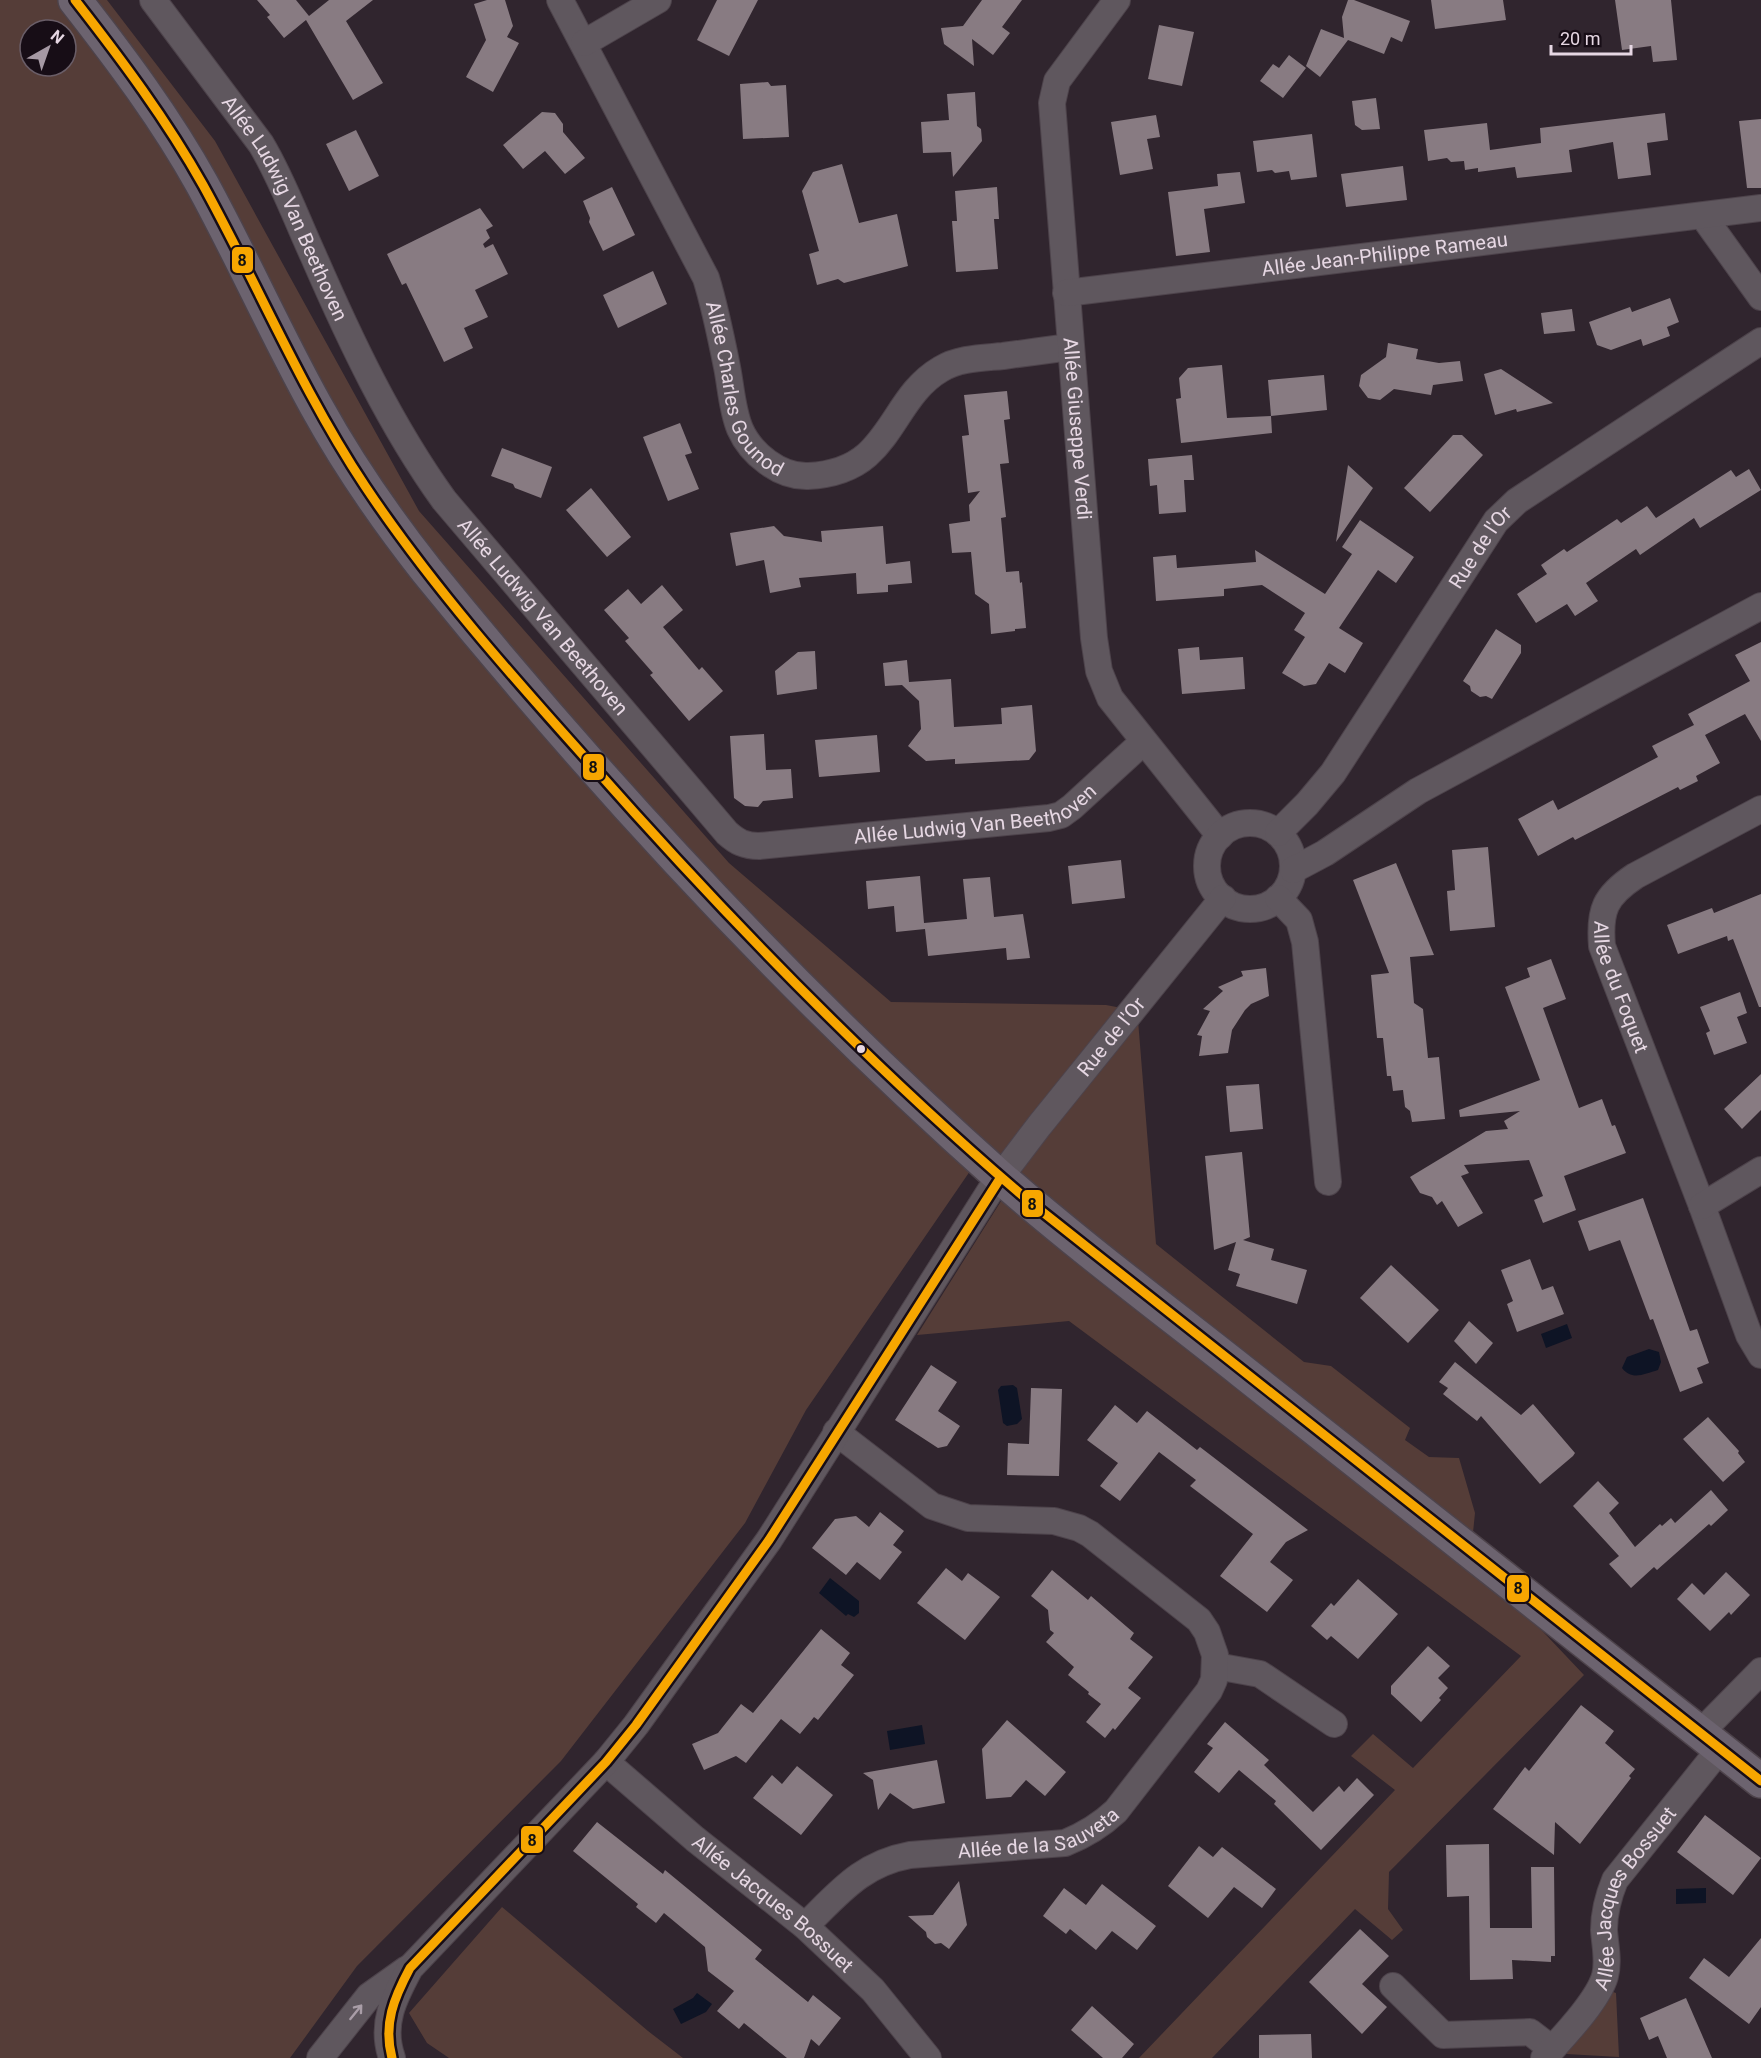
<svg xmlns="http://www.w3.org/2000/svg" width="1761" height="2058" font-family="Roboto,sans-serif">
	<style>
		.green { fill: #553d38; fill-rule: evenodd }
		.water { fill: #0e1425 }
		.building { fill: #887b82 }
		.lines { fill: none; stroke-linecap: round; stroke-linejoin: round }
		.minor-casing { stroke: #4d434b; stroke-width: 28 }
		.major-casing { stroke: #4d434b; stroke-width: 36 }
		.minor { stroke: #5f575e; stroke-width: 26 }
		.major { stroke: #6c636f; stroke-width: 33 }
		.bus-1-casing { stroke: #170d16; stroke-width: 14 }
		.bus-1 { stroke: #f7a600; stroke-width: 9 }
		.oneway { stroke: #a99da7 }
		.bus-dot { fill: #e6d7e3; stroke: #170d16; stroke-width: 2 }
		.labels { text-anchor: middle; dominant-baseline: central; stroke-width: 6; stroke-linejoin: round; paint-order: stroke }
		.street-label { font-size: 20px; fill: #e6d7e3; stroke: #170d16 }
		.line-badge { stroke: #170d16; stroke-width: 2 }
		.pale-badge-label { font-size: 16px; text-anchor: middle; font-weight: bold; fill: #111 }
	</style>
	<rect width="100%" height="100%" fill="#30252e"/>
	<path class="green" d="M0,0H107L215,141L419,511L729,863L891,1002L1106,1005L1132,1010L1138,1020L1156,1244L1304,1362L1331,1366L1410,1428L1405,1440L1429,1457L1459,1458L1475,1513L1471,1552L979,1158L806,1410L745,1523L561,1761L357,1966L290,2058H0ZM30,30H66V66H30Z
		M1003,1198L1093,1277L1531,1619L1584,1675L1389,1872L1388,1909L1403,1930L1392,1940L1355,1909L1212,2058H1139L1395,1790L1351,1756L1373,1734L1413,1768L1521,1656L1069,1321L917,1335Z
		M502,1907L648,2031L683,2058H449L427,2043L409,2013Z
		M1601,1988L1616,1993L1619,2057L1549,2053Z"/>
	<path class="water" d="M1567,1324L1572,1338L1546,1348L1541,1334Z
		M1649,1349L1659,1352L1661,1362L1658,1370C1644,1374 1632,1381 1622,1368L1627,1357Z
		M1013,1385L1017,1388L1022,1419L1017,1424L1007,1426L1003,1423L998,1390L1001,1386Z
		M830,1578L859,1601V1613L854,1617L848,1614L846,1616L819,1593Z
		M922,1725L925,1744L890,1750L887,1731Z
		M1706,1888V1903L1676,1904V1889Z
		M697,1993L712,2004L706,2012L681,2024L673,2009L693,1998Z"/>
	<path class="building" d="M257,0H296L309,16L329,0H373L346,21L383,83L353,100L306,20L284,38L267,17L270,15Z
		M487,0H505L513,26L507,37L519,43L493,92L466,77L486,40L474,4Z
		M717,0H758L729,56L697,40Z
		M982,0H1022L1002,27L1010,33L993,55L972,39L974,66L944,44L941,28L963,26Z
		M1348,0H1354L1410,21L1402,42L1391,37L1384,54L1348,40L1320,77L1306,66L1321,29L1344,38L1342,17Z
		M1431,0H1503L1506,20L1435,29Z
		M1615,0H1671L1677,60L1653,62L1651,46L1622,50Z
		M1159,25L1194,32L1182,86L1148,79Z
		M1289,55L1306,68L1283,98L1260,81L1273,64L1279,68Z
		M768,82L771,86L786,85L789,137L743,139L740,84Z
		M975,92L977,126L981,129L982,141L953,177L951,152L923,153L921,122L949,120L947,94Z
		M1376,98L1380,129L1362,130L1355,125L1352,101Z
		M542,112L555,113L563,124V132L585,158L565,174L545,151L523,169L503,145Z
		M1665,113L1668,140L1647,143L1651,175L1618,179L1613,142L1569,150L1572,172L1517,178L1515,167L1478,172V168L1465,170L1464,161L1451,162L1447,158L1428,161L1424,130L1487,123L1490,150L1541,143L1540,128Z
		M1156,115L1160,137L1147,139L1153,169L1120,175L1111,122Z
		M1761,119V188H1747L1739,121Z
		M356,130L379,176L349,191L326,144Z
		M1312,134L1317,177L1291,180L1289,171L1275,173L1272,170L1257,172L1253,141Z
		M842,164L859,223L897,214L908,266L844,283L838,279L817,285L809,254L819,251L802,191L813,172Z
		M1403,166L1407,200L1346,207L1341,174Z
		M1240,172L1245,203L1204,209L1210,252L1176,256L1168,192L1218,186L1217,174Z
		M612,187L635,235L603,251L589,222L590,218L583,201Z
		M997,187L999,219H994L998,269L956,272L952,221H957L955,191Z
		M480,208L493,226L486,230L490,238L483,244L485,248L493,244L508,274L475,290L488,317L464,328L473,348L444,362L406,283L402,285L387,254Z
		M653,271L667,304L618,328L603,295Z
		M1670,298L1679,322L1667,327L1670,336L1643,346L1641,339L1611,350L1597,345L1589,322L1630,307L1632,312Z
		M1572,309L1575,331L1544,334L1541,313Z
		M1388,343L1418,349L1416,359L1439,363L1460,361L1463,381L1433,385L1431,395L1394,389L1380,400L1368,398L1359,386L1361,375L1386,357Z
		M1222,365L1227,418L1271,416L1272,433L1181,443L1176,399L1181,398L1179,378L1188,368Z
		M1501,369L1553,403L1517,412L1516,409L1495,415L1484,374Z
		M1324,375L1327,410L1271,416L1268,380Z
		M1007,391L1010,419L1004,420L1009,463L1000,464L1006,517L1001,518L1006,572L1019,571L1020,583L1022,582L1026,628L1015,629V631L991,634L989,604L975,594L971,552L952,553L949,524L970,521L969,505L980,491L968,493L962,436L969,435L964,395Z
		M680,423L692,453L685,455L699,489L668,501L643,437Z
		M1453,435H1462L1483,455L1430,512L1404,488Z
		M502,448L552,467L541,498L515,488L513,484L491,476Z
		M1192,455L1194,480H1184L1186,512L1159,514L1157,485L1150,486L1148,459Z
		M1348,465L1373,488L1336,542Z
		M1749,469L1761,490L1700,528L1694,518L1640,555L1636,549L1586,583L1598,601L1575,616L1567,604L1536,623L1517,594L1547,574L1541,565L1564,549L1567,552L1617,519L1621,523L1647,506L1656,518L1731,470L1736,477Z
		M591,488L631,537L607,557L566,510Z
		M1360,520L1414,557L1396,583L1378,570L1339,628L1363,643L1345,673L1329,663L1316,684L1304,686L1282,673L1305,637L1294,630L1305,613L1262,585L1224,589V596L1156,601L1153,557L1176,555L1177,568L1256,562L1255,550L1325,594L1352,554L1342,547Z
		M774,526L784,536L822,542L821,531L883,526L886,564L910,561L912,583L888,585V592L857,594L856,573L799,578L801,587L770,593L764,560L736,566L730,533Z
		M662,585L683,610L663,627L699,670L702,667L723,691L689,721L650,675L653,673L625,641L629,638L604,610L628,589L641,604Z
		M1496,629L1521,645V653L1492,699L1486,696L1480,697L1471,691L1470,686L1463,681Z
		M1761,642V741L1745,714L1705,735L1720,763L1696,776L1698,781L1680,790L1678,787L1575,840L1573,837L1538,856L1518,819L1553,800L1558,810L1658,757L1652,746L1694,725L1688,714L1750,681L1735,655Z
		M1199,647L1200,660L1243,657L1245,689L1182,694L1178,649Z
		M815,651L817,689L777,695L775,671L798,652Z
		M907,660L909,682L951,679L954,727L1002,724L1001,708L1032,705L1036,751L1029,760L955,764V759L926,761L908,746L921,729L919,701L902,685L885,686L883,663Z
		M764,734L766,770L791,769L793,798L763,801L758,807L745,806L734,798L730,736Z
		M877,735L880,772L819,777L815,740Z
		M1488,847L1495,927L1450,931L1447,891L1455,890L1452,850Z
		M1121,860L1125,898L1072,904L1068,866Z
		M1396,863L1434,955L1410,957L1414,1003L1423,1009L1428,1058L1439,1057L1445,1119L1412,1122L1410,1111L1405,1107L1403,1090L1393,1091L1391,1076H1387L1383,1038H1377L1371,975L1389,973L1353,880Z
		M920,876L924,923L967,919L963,879L990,877L994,917L1023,914L1030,958L1007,960L1006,948L928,956L925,929L896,932L894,906L868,909L866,881Z
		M1761,894V1007H1759L1733,939L1728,941L1727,936L1678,954L1667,925L1712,908L1714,913Z
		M1551,959L1566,999L1543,1008L1579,1108L1602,1099L1612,1126L1615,1125L1626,1153L1564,1176L1576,1210L1543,1223L1534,1200L1543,1196L1529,1160L1464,1165L1469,1173L1461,1176L1483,1213L1458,1227L1442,1201L1437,1205L1432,1197L1420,1193L1410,1177L1486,1131L1508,1129L1504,1121L1520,1111L1460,1117L1459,1110L1540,1080L1505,987L1530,977L1527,968Z
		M1266,968L1269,996L1251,1004L1245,1010L1232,1030L1228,1053L1199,1056L1202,1036L1197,1035L1210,1011L1203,1009L1223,991L1218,987L1243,976L1241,971Z
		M1740,992L1747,1013L1737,1017L1747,1043L1714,1055L1706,1033L1710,1031L1700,1007Z
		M1761,1074V1110L1742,1129L1724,1109Z
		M1259,1084L1263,1129L1230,1132L1226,1086Z
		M1242,1152L1250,1237L1243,1240L1274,1249L1271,1260L1307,1270L1297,1304L1236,1286L1240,1274L1228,1270L1236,1242L1214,1250L1205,1156Z
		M1643,1198L1690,1331L1697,1329L1709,1363L1697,1368L1703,1383L1680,1392L1653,1319L1650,1320L1620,1240L1589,1251L1578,1221Z
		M1530,1259L1542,1290L1553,1286L1564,1314L1517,1332L1507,1304L1513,1301L1501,1270Z
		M1391,1265L1439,1310L1408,1343L1360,1298Z
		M1469,1321L1493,1343L1476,1364L1454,1341Z
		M1455,1362L1521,1415L1533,1404L1575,1453L1573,1456L1540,1484L1481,1416L1477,1421L1443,1394L1448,1388L1439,1382Z
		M931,1365L957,1382L938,1411L960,1426L947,1446L938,1448L895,1420Z
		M1031,1388L1062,1389L1059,1476L1007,1475L1008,1443L1029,1444Z
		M1115,1405L1137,1423L1147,1411L1197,1450L1200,1447L1308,1530L1286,1542L1270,1562L1293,1580L1267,1612L1220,1576L1253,1534L1190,1486L1196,1480L1159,1452L1120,1501L1100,1486L1118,1463L1087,1440Z
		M1708,1417L1739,1451L1738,1453L1745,1462L1723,1482L1683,1439Z
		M1598,1481L1619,1503L1609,1513L1635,1547L1660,1524L1662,1526L1671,1518L1675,1523L1711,1490L1728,1510L1711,1526L1709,1524L1657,1570L1654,1567L1631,1588L1609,1564L1619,1556L1573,1506Z
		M880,1512L904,1531L893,1545L902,1552L880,1580L857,1562L846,1575L812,1548L835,1519L856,1516L869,1527Z
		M946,1568L962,1581L968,1573L1000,1597L965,1640L917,1603Z
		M1052,1570L1088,1600L1091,1596L1134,1633L1130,1639L1153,1657L1128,1688L1141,1698L1115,1730L1113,1728L1105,1738L1086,1722L1101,1704L1088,1694L1089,1692L1068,1675L1074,1667L1046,1642L1054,1633L1050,1630L1048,1610L1031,1596Z
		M1726,1572L1750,1595L1731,1615L1729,1612L1710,1631L1677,1599L1692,1583L1704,1595Z
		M1358,1579L1398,1614L1358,1659L1331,1636L1327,1640L1311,1626L1331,1603L1334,1606Z
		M821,1629L850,1653L841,1665L854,1675L818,1720L814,1717L800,1734L781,1719L746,1763L736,1756L704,1770L692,1744L718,1733L741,1704L753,1713Z
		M1428,1646L1450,1666L1438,1678L1448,1688L1439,1698L1441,1700L1421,1722L1391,1694V1686Z
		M1581,1705L1614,1731L1605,1743L1635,1769L1629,1776L1631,1778L1580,1844L1555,1822L1554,1855L1493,1809L1525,1767L1529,1771Z
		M1007,1720L1066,1772L1045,1796L1026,1780L1011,1797L986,1799L982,1749Z
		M1225,1722L1269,1760L1264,1765L1313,1812L1339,1786L1344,1792L1357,1778L1374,1795L1321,1850L1274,1804L1276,1801L1239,1770L1219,1793L1194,1772L1213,1748L1207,1744Z
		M937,1760L945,1803L913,1809L890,1793L878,1810L873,1780L863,1773Z
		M797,1766L833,1795L801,1835L753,1798L772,1775L782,1784Z
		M1705,1815L1761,1858L1733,1895L1677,1852Z
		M597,1822L663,1874L665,1870L762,1950L755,1959L808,2002L813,1995L841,2018L819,2046L811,2039L804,2058H787L744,2023L739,2029L717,2011L734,1991L708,1971L705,1947L664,1913L656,1923L636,1907L638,1904L573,1851Z
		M1489,1844L1490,1928H1532L1531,1867H1554L1555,1956H1551V1962L1512,1960L1513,1979L1470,1980L1469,1896L1447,1897L1446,1845Z
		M1199,1846L1213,1857L1222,1847L1276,1889L1262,1908L1234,1887L1208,1918L1168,1886Z
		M959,1881L967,1925L949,1949L941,1943L935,1944L927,1937L926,1932L908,1916L933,1915Z
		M1102,1884L1156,1926L1137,1950L1112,1931L1096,1950L1070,1929L1066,1934L1043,1916L1064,1888L1086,1905Z
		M1360,1929L1389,1956L1362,1984L1387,2007L1362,2034L1309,1982Z
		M1761,1938V2007L1749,2024L1689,1978L1704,1958L1729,1977Z
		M1686,1998L1712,2058H1667L1658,2036L1649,2040L1640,2018Z
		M1092,2006L1134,2044L1122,2058H1103L1071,2030Z
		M1311,2034L1312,2058H1259V2035Z"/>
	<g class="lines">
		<g class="minor-casing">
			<g id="minor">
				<path id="s1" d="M153,0L261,144C282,179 296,218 313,255C350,340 390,425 444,500L727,833C737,842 745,846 759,846L1049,818L1061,815L1072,807L1143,742"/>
				<path id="s2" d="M560,0L706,278C715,307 721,337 727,367C731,387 732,410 740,429C751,454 780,477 808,476C829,475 851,469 867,455C896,429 905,390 941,369C959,358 982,358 1003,356C1025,353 1048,350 1070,347"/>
				<path id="s3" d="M1117,0L1057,81L1052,103L1094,638L1099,671L1110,698L1220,836"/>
				<path d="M584,43L658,0"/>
				<path d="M1703,216L1761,297"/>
				<path id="s4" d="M1066,293L1761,208"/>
				<path id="s5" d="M1761,809L1635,876C1605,896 1599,910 1602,946L1702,1206L1749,1335L1761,1355"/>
				<circle cx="1250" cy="866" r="43"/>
				<path id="s6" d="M1278,833L1307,804L1333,773L1496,521L1517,501L1761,341"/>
				<path d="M1293,870L1325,853L1418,791L1761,606"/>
				<path d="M1278,898L1299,920L1305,942L1328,1182"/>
				<path d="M1702,1206L1761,1170"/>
				<path d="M1216,1666L1260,1674L1334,1724"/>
				<path d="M1700,1733L1761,1671"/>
				<path id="s7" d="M606,1762L695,1839L805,1926L873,1990L928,2058"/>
				<path id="s8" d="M805,1926C839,1893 861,1864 910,1855L1065,1843C1085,1835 1100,1826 1116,1811L1209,1691L1214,1680L1215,1655L1207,1632L1199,1620L1090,1534L1079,1528L1054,1521L968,1518L932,1506L836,1432"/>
				<path d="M1393,1986L1443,2035L1530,2032L1552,2049"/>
				<path d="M320,2058L369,1996L407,1969"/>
				<path id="s9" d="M392,2058C380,2024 394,1998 410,1968L606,1762L636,1725L769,1540L992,1188L1039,1126L1223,898"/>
				<path id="s10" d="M1544,2058C1562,2038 1598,2001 1605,1976C1609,1961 1605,1945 1604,1930C1604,1912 1608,1897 1615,1880L1720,1749"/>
			</g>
		</g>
		<g class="major-casing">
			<path id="major" d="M75,0C121,59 166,119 202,184C242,257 276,334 316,406C348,464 386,519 427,571C603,788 792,992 1000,1177C1078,1245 1162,1308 1243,1372C1415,1509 1589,1644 1761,1781"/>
		</g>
		<use href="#minor" class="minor"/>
		<use href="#major" class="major"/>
		<g class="bus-1-casing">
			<path id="bus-1" d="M75,0C121,59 166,119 203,185C258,285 302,391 365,486C431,585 511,675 590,763C727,918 872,1068 1030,1202L1761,1781
				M392,2058C383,2024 394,1998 410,1968L606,1762L636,1725L769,1540L1001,1177"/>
		</g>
		<use href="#bus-1" class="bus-1"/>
	</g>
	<defs><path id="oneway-shaft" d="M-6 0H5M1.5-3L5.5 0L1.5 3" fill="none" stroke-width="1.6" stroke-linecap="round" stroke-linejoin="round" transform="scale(1.5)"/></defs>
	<use class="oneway" href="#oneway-shaft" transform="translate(356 2012) rotate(-51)"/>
	<circle class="bus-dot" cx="861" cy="1049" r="5"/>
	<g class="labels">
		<g class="street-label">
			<text stroke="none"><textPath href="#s1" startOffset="248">Allée Ludwig Van Beethoven</textPath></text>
			<text stroke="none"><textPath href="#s4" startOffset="321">Allée Jean-Philippe Rameau</textPath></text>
			<text stroke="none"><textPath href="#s2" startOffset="434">Allée Charles Gounod</textPath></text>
			<text stroke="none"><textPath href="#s3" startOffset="450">Allée Giuseppe Verdi</textPath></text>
			<text stroke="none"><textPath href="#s6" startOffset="351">Rue de l'Or</textPath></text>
			<text stroke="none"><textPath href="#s1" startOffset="734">Allée Ludwig Van Beethoven</textPath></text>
			<text stroke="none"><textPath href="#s1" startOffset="1274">Allée Ludwig Van Beethoven</textPath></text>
			<text stroke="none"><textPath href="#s5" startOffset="270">Allée du Foquet</textPath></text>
			<text stroke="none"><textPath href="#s9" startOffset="1264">Rue de l'Or</textPath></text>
			<text stroke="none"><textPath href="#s8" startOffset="261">Allée de la Sauveta</textPath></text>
			<text stroke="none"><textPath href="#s10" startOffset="190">Allée Jacques Bossuet</textPath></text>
			<text stroke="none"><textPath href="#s7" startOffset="219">Allée Jacques Bossuet</textPath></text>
		</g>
	</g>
	<g class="line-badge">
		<rect x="231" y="246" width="23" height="28" rx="6" fill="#f7a600"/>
		<rect x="582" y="753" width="23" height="28" rx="6" fill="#f7a600"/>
		<rect x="1021" y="1189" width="23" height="29" rx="6" fill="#f7a600"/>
		<rect x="1506" y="1574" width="24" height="29" rx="6" fill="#f7a600"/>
		<rect x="520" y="1825" width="24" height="29" rx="6" fill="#f7a600"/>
	</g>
	<g class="pale-badge-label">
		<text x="242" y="266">8</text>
		<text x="593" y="773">8</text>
		<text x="1032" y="1210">8</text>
		<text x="1518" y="1594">8</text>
		<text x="532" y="1846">8</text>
	</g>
	<g transform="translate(48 48) rotate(40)"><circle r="28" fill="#170d16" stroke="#6a5e68" stroke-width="1.5"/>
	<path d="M0-4.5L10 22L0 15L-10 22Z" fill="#a699a4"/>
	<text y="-9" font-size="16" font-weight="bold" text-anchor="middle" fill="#e6d7e3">N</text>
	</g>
	<path d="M1551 45v9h80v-9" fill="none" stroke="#e6d7e3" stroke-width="3"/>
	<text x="1560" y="45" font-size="18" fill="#e6d7e3" stroke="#170d16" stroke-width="4.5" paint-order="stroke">20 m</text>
</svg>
